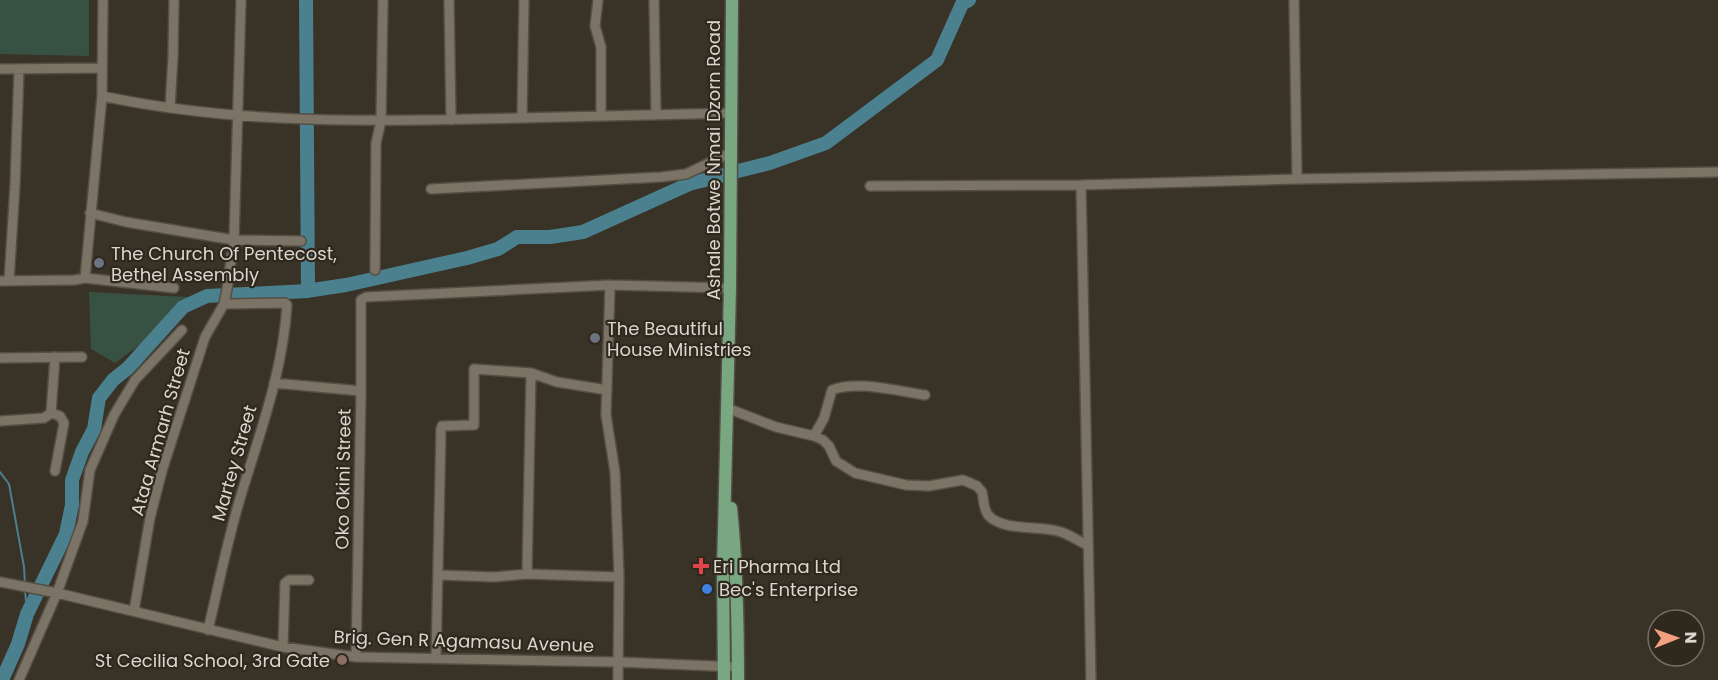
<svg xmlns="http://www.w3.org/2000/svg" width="1718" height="680" font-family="Poppins,sans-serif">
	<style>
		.green { fill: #375243 }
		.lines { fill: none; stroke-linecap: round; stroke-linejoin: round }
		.stream { stroke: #4b808e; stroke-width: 2 }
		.river { stroke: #4b808e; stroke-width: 14 }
		.minor-casing { stroke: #544e45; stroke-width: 12 }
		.major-casing { stroke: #544e45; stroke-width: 15 }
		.minor { stroke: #7b7366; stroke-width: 9 }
		.major { stroke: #78a782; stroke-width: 12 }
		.worship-dot { fill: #6b7280; stroke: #2f281d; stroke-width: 2 }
		.health-dot { fill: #e0444e; stroke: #2f281d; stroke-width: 2 }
		.shop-dot { fill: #3f7fe0; stroke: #2f281d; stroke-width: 2 }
		.education-dot { fill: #8d6e63; stroke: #2f281d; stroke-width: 2 }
		.labels { text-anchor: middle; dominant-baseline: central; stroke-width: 4.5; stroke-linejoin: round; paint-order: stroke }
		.street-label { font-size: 18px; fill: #dad6cf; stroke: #2f281d }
		.poi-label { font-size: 18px; fill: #dad6cf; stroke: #2f281d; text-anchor: start }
	</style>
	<rect width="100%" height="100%" fill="#393226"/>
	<path class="green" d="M0,0H89V56L0,54Z
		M89,292L188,297V300L169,312L145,341L115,363L91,349Z"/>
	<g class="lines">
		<path class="stream" d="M0,472L9,484L24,567L25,584
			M25,590L27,614"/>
		<path class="river" d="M738,171L770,163L826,143L937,60L962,4L969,0
			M306,291L346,285L467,258L498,249L517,237H550L583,232L689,184L725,175
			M2,680L18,644L27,614L66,534L72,505V480L82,452L94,429L99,398L113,380L128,368L183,307L207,296L308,291L306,0"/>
		<g class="minor-casing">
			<path id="minor" d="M449,0L451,120
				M598,0L595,26L601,47V116
				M654,0L656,115
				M1294,0L1297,179
				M0,69L102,68
				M102,96C224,122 349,122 473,119C560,117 646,115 732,113
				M170,108L173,56L174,0
				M522,118L524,0
				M1081,185L1091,680
				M870,186L1081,185L1297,179L1718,172
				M431,189L661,177L686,174L732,152
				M90,213L126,222L234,240L301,241
				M375,270L376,143L381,121L383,0
				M85,278L102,96L103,0
				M0,281L74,280L85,278L174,288
				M9,281L15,185L19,69
				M610,285L606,415L615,472L619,577L618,680
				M0,358L82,357
				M274,383L361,391
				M727,408L776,427L814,436L823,440L829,446L836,461L855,473L906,485L929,486L963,480L977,486L982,492C984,500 983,508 988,515C1003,532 1041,525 1061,532C1070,535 1079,541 1087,545
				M51,413L60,416L64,423L55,471
				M0,421L44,418L51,413L55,357
				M814,436L824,418L832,390C856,380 898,391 925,395
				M527,574L531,373
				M439,575L494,577L527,574L619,577
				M0,582L57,593L283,647L356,657L618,662L738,667
				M134,611L150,518L162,471L205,337L224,304L227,289L234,240L241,0
				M208,630C219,584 228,537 242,492C261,430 283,370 287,305L285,303L224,304
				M283,647L285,583L289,580H309
				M356,657L361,391V300L366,297L610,285L730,288
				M436,659L441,429L442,426L474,425V369L531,373L557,382L607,390
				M19,680L57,593L83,521L90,470L114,415L135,380L182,330"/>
		</g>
		<g class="major-casing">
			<path id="major" d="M731,508C737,566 738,622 738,680
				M724,680L723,569L730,288L732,0"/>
		</g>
		<use href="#minor" class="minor"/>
		<use href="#major" class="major"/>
	</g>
	<g class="worship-dot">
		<circle cx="99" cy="263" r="6"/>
		<circle cx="595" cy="338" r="6"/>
	</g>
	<path class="health-dot" d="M698 557h6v6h6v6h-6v6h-6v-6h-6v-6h6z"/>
	<circle class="shop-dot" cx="707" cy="589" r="6"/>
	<circle class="education-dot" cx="342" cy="660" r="6"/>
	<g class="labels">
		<g class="street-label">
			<text transform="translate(713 160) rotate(-90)">Ashale Botwe Nmai Dzorn Road</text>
			<text transform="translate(160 432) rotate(-74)">Ataa Armarh Street</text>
			<text transform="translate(234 463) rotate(-74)">Martey Street</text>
			<text transform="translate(343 479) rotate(-89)">Oko Okini Street</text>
			<text transform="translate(464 641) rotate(2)">Brig. Gen R Agamasu Avenue</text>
		</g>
		<g class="poi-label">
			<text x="111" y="253">The Church Of Pentecost,<tspan x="111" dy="21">Bethel Assembly</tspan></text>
			<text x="607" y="328">The Beautiful<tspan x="607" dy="21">House Ministries</tspan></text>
			<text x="713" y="566">Eri Pharma Ltd</text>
			<text x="719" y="589">Bec's Enterprise</text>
			<text x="330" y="660" text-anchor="end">St Cecilia School, 3rd Gate</text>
		</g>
	</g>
	<g transform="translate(1676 638) rotate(89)"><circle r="28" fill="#2f281d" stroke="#736e64" stroke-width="1.5"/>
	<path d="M0-4.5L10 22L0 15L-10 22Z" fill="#f3a081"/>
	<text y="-9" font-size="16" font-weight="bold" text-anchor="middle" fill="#dad6cf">N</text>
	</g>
</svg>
